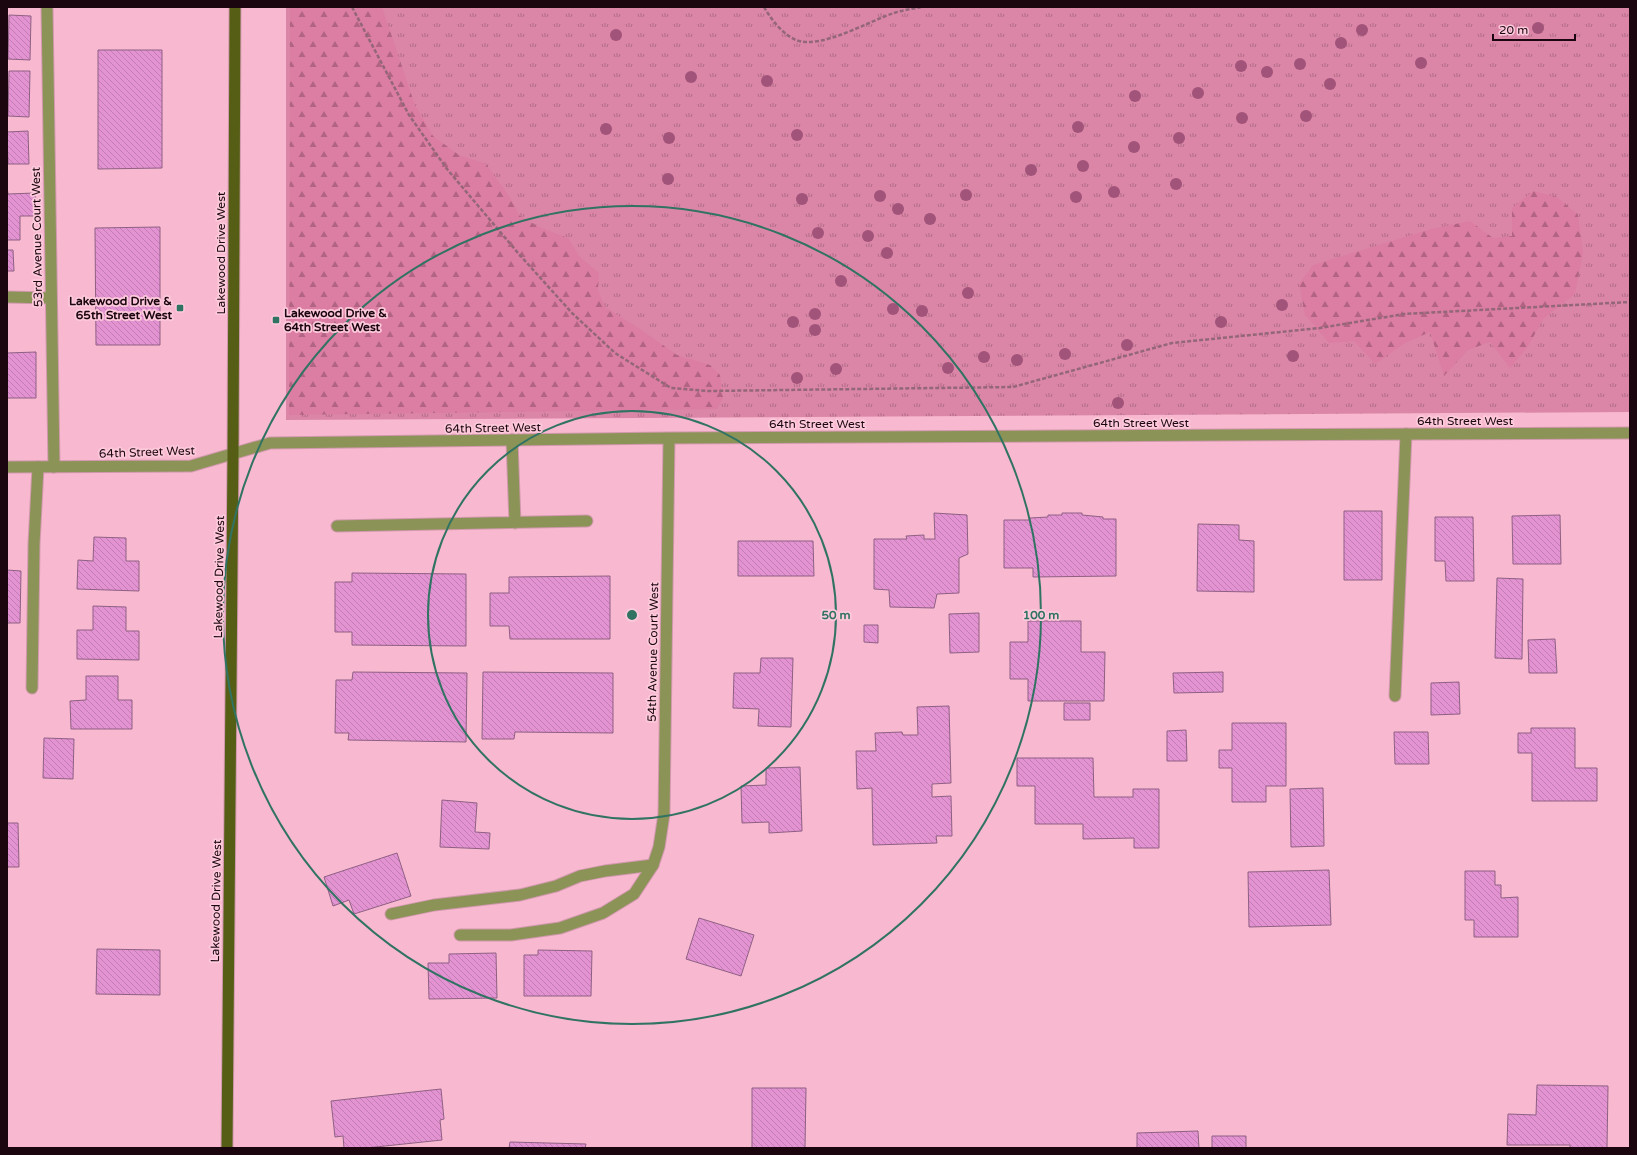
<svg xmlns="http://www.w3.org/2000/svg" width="1637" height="1155" font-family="'Varela Round',sans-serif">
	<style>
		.grass { fill: url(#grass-tufts) }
		.forest { fill: url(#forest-firs) }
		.building { fill: url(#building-back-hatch); stroke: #8f6084 }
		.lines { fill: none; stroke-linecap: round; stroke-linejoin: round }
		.service-casing { stroke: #d098ac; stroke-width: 13 }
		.minor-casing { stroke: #d098ac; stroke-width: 13 }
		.primary-casing { stroke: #d098ac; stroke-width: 13 }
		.path { stroke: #946778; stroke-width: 2.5; stroke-dasharray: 4 2; stroke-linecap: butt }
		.service { stroke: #8b9357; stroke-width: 11 }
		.minor { stroke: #8b9357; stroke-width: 11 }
		.primary { stroke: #565e15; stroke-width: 11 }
		.tree { fill: #a15379 }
		.ring { fill: none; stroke: #317363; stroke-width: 2 }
		.poi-dot { fill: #317363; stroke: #fdc9db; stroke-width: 1.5 }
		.labels { text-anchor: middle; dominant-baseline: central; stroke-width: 3.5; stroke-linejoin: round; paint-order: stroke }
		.street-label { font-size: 12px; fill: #1b060f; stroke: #fdc9db }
		.poi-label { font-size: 12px; font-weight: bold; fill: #1b060f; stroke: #fdc9db; text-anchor: end }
		.centre { fill: #317363; stroke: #fdc9db; stroke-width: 2 }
		.ring-label { font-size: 12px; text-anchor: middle; font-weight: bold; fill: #317363; stroke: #fdc9db; stroke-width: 3.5; stroke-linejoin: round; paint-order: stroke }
	</style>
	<defs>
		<pattern id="grass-tufts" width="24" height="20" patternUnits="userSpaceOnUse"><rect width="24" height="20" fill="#db86a7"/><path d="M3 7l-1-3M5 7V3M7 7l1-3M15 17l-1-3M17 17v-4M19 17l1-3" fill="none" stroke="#b16c86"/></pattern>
		<pattern id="forest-firs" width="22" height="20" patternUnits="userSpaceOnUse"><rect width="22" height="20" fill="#dc7da3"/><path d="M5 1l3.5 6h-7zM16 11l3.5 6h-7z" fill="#b26483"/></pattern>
		<pattern id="building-back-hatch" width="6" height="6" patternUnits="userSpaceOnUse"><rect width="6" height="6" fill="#e393d1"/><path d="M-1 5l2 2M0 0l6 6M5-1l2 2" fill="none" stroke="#c27db2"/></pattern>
	</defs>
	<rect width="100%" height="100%" fill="#f8b8cf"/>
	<path class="grass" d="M286,7H1630V412L286,420Z"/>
	<path class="forest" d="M290,7H382L415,105L433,136L459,155L486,164L509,196L520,216L539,227L568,238L579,256L599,273L598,290L605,307L640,329L677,355L710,365L720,375L723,398L717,409L289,415Z
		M1533,191L1557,197L1578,215L1583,253L1575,294L1543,319L1529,345L1510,368L1490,342L1468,350L1444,376L1430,332L1405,343L1375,364L1354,341L1329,343L1305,315L1299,284L1313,265L1431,229L1470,221L1493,238L1512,236V208Z"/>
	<path class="building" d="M9,15L31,16L30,60L8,59Z
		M98,50H162V168L98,169Z
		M9,71H30L29,117L8,116Z
		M28,131L29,164H8L7,132Z
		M7,187L8,194L35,193L36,216H20V240H7Z
		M160,227V345H96L95,228Z
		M7,250H13L14,271H7Z
		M36,352V398H7V353Z
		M1344,511H1382V580H1344Z
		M934,513L967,515L968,554L959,558V593L937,594L934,608L890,607L889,590L874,589V539H907L906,536L924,535V539H935Z
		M1062,513H1082V515L1103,517V519H1116V576L1033,577V568H1004V520H1030V518L1048,517V515H1062Z
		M1560,515L1561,564H1513L1512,516Z
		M1435,517H1473L1474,581H1446L1445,561H1435Z
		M1198,524L1239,525V540L1254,541V592L1197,591Z
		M94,537L126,538V561H139V591L77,589L78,560L93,561Z
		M738,541H813L814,576H738Z
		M7,570L21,571L20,623H7Z
		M352,573L466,574V646L352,645V632H335V582H352Z
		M610,576V639H510L509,626H490V593H509V577Z
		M1497,578L1523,579L1522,659L1495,658Z
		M93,606L126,607V631H139V660L77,659V630H93Z
		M979,613V652L950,653L949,614Z
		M1028,621H1081V652H1105L1104,701H1028V679H1010V642H1028Z
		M864,625H878V643L864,642Z
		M1555,639L1557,673H1529L1528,640Z
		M761,658H793L791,727L758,726L759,709L733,708L734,673H760Z
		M353,672L467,673L466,742L348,740L349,733H335L336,680H352Z
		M483,672L613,673V733L515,732L514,739H482Z
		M1223,672V692L1174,693L1173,673Z
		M86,676H118V700H132V729H71L70,701L86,700Z
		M1459,682L1460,714L1431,715V683Z
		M1064,703H1090V720H1064Z
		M949,706L951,783L932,784V797L951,796L952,836H936L937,843L873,845L872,788L857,789L856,751H876L875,733L902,732L903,735H918L917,707Z
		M1232,723H1286V786H1266V802H1232V768H1219V750H1232Z
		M1531,728H1575V768H1597V801H1532V753H1518V733H1531Z
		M1186,730L1187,761H1167V731Z
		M1394,732H1428L1429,764H1395Z
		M44,738L74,739L73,779L43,778Z
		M1017,758H1093L1094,797H1133V789H1159V848H1134V838L1083,839V824H1035V786H1017Z
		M800,767L802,831L769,833V822L742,823L741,786L766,785V768Z
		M1323,788L1324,846L1291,847L1290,789Z
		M442,800L477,803L475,832L490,833L489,849L440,847Z
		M7,823H18L19,867H7Z
		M397,853L411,896L354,914L349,900L333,906L324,877Z
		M1329,870L1331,925L1249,927L1248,872Z
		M1465,871H1495V885H1501V898L1518,897V937H1474V920H1465Z
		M699,918L754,935L741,976L686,959Z
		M97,949L160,950V995L96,994Z
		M538,950L592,951L591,996H524V955H538Z
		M496,953L497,998L429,999L428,963H449V954Z
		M1537,1085L1608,1086L1607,1148H1570V1145H1507L1508,1114L1536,1115Z
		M752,1088H806L805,1148H752Z
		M441,1089L444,1119L440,1120L442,1140L366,1148H344L343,1136L335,1137L331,1101Z
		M1198,1131L1199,1148H1137V1133Z
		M1212,1136H1246V1148H1212Z
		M510,1142L586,1144L585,1148H509Z"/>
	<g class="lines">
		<g class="service-casing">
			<path id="service" d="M47,7L54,467
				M7,297L51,298
				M512,440L515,523
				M337,526L587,521
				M32,688L34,544L38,467
				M1395,696L1406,434
				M391,914L434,905L520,895L556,886L580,876L605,871L653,865
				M460,935H511L560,928L603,913L634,894L653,865"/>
		</g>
		<g class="minor-casing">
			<path id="minor" d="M7,467L191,466L270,443L669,438L1630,433
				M653,865L659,847L664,814L669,438"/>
		</g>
		<g class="primary-casing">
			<path id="primary" d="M227,1148L233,455L235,7"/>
		</g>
		<path class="path" d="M352,7L409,115L447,169L518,253L572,313L615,353L671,388L708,391L1013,387L1172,343L1320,328L1404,314L1630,302
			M764,7C771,19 782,34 796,40C820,50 869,21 894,13C903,10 912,9 921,7"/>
		<use href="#service" class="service"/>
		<use href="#minor" class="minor"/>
		<use href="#primary" class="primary"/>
	</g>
	<g class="tree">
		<circle cx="1538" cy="28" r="6"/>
		<circle cx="1362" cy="30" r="6"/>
		<circle cx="616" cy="35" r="6"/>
		<circle cx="1341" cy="43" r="6"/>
		<circle cx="1421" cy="63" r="6"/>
		<circle cx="1300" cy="64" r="6"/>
		<circle cx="1241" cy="66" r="6"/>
		<circle cx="1267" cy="72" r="6"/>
		<circle cx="691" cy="77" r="6"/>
		<circle cx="767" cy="81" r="6"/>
		<circle cx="1330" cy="84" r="6"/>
		<circle cx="1198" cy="93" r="6"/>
		<circle cx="1135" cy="96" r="6"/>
		<circle cx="1306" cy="116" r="6"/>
		<circle cx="1242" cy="118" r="6"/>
		<circle cx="1078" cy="127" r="6"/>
		<circle cx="606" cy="129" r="6"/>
		<circle cx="797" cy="135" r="6"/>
		<circle cx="669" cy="138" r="6"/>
		<circle cx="1179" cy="138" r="6"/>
		<circle cx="1134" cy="147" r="6"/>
		<circle cx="1083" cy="166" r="6"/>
		<circle cx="1031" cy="170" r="6"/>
		<circle cx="668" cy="179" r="6"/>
		<circle cx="1176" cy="184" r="6"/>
		<circle cx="1114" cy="192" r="6"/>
		<circle cx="966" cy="195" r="6"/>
		<circle cx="880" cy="196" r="6"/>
		<circle cx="1076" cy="197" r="6"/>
		<circle cx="802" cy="199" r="6"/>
		<circle cx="898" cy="209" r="6"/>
		<circle cx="930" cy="219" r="6"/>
		<circle cx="818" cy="233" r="6"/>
		<circle cx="868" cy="236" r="6"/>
		<circle cx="887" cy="253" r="6"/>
		<circle cx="841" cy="281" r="6"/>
		<circle cx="968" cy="293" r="6"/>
		<circle cx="1282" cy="305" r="6"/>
		<circle cx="893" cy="309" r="6"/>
		<circle cx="922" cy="311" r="6"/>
		<circle cx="815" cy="314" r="6"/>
		<circle cx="793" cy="322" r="6"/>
		<circle cx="1221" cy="322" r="6"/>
		<circle cx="815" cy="330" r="6"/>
		<circle cx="1127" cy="345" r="6"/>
		<circle cx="1065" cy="354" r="6"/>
		<circle cx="1293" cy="356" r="6"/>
		<circle cx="984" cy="357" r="6"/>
		<circle cx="1017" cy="360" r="6"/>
		<circle cx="948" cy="368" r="6"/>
		<circle cx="836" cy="369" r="6"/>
		<circle cx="797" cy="378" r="6"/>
		<circle cx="1118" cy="403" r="6"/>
	</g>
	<g class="ring">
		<circle cx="632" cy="615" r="204"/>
		<circle cx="632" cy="615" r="409"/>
	</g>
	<g class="poi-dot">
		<rect x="176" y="304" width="8" height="8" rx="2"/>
		<rect x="272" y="316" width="8" height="8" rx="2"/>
	</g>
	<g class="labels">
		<g class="street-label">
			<text transform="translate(37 237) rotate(-91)">53rd Avenue Court West</text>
			<text transform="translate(221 253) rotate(-90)">Lakewood Drive West</text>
			<text x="1465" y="421">64th Street West</text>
			<text x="1141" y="423">64th Street West</text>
			<text x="817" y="424">64th Street West</text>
			<text transform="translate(493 428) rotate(-1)">64th Street West</text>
			<text transform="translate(147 452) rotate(-2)">64th Street West</text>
			<text transform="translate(219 577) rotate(-89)">Lakewood Drive West</text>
			<text transform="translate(653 652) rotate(-89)">54th Avenue Court West</text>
			<text transform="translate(216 901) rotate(-89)">Lakewood Drive West</text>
		</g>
		<g class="poi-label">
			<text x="172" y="301">Lakewood Drive &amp;<tspan x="172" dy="14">65th Street West</tspan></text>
			<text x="284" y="313" text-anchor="start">Lakewood Drive &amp;<tspan x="284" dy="14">64th Street West</tspan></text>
		</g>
	</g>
	<circle cx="632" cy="615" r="6" class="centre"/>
	<g class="ring-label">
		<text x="836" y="619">50 m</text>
		<text x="1041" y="619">100 m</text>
	</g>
	<rect width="1637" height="1155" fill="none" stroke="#1b060f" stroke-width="16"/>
	<path d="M1493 34v6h82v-6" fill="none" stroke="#1b060f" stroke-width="2"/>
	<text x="1499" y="34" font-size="12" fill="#1b060f" stroke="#fdc9db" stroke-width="3" paint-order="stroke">20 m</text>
</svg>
